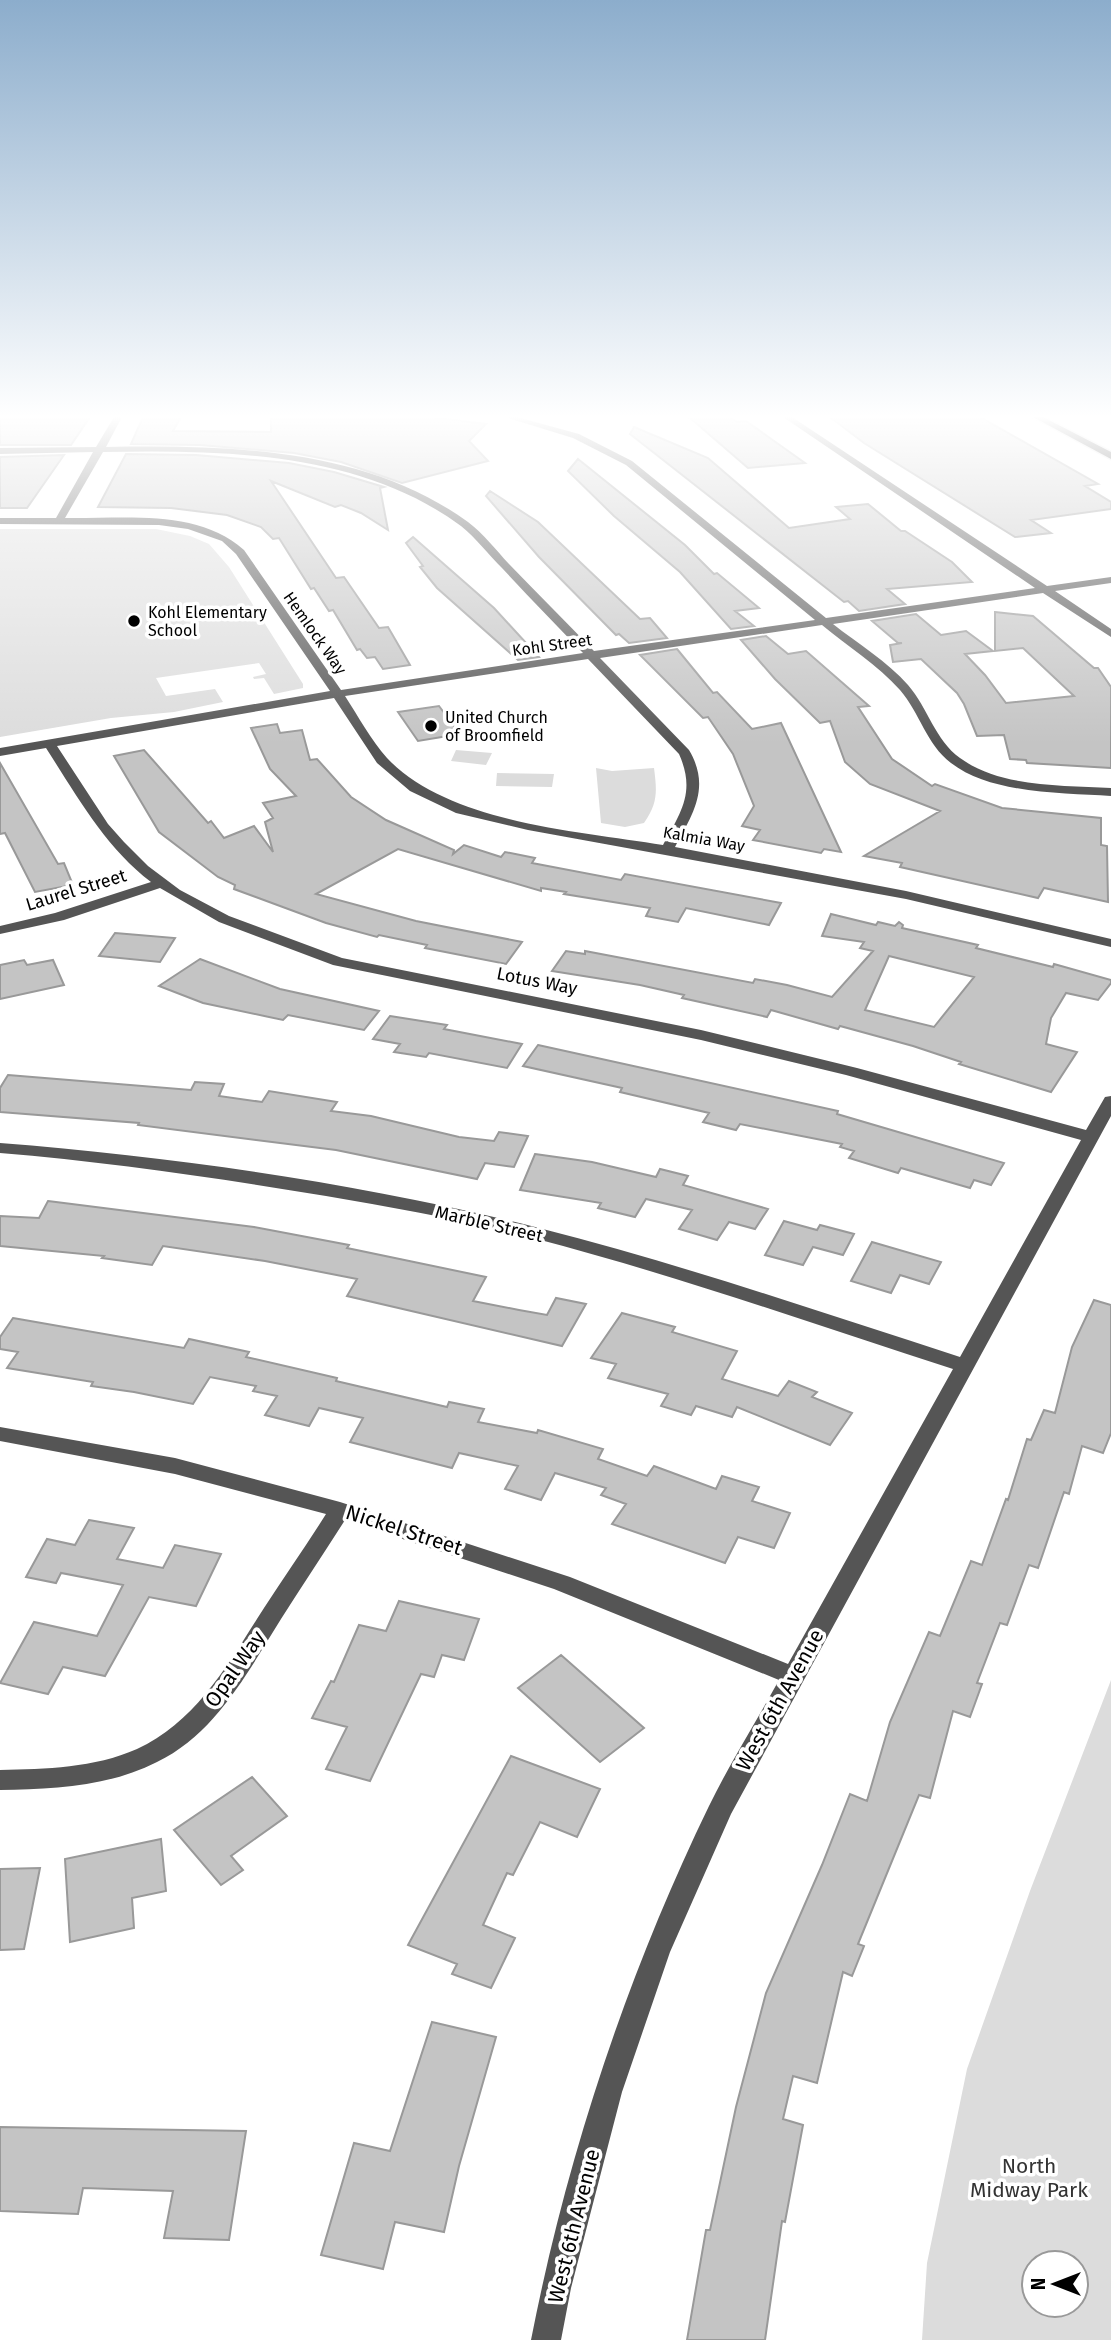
<svg xmlns="http://www.w3.org/2000/svg" width="1111" height="2340" font-family="'Fira Sans',sans-serif">
	<style>
		.green { fill: #dcdcdc; fill-rule: evenodd }
		.building { fill: #c4c4c4; stroke: #999; stroke-width: 2; fill-rule: evenodd }
		.lines { fill: none; stroke-linecap: round; stroke-linejoin: round }
		.major-casing { stroke: #dbdbdb; stroke-width: 3 }
		.minor { fill: #555; fill-rule: evenodd }
		.major { fill: #000; fill-rule: evenodd }
		.poi-dot { fill: #000; stroke: #fff; stroke-width: 2.5 }
		.labels { text-anchor: middle; dominant-baseline: central; stroke-width: 7; stroke-linejoin: round; paint-order: stroke }
		.far-poi-label { font-size: 16px; fill: #000; stroke: #fff; text-anchor: start }
		.far-street-label { font-size: 16px; fill: #000; stroke: #fff }
		.street-label { font-size: 18px; fill: #000; stroke: #fff }
		.near-street-label { font-size: 21px; fill: #000; stroke: #fff }
		.near-park-label { font-size: 21px; fill: #333; stroke: #fff }
	</style>
	<rect width="100%" height="100%" fill="#fff"/>
	<path class="green" d="M0,529H156L190,536L209,544L229,567L303,684V688L274,694L264,678L254,679L253,677L266,674L259,663L156,678L166,696L215,689L223,702L174,712L111,718L0,737Z
		M456,750L492,753L486,765L451,761Z
		M596,768L612,771L654,768C657,791 658,803 644,823L625,827L601,823Z
		M497,773L554,774L552,787L496,786Z
		M1111,1680V2340H922L927,2263L967,2069L1030,1891ZM1034,2263H1076V2305H1034Z"/>
	<path class="building" d="M0,417H90L71,445H0Z
		M143,417H181L173,431L271,432V417H430L486,424L469,441L488,461L402,483L341,462L294,453L200,445L131,444Z
		M689,417H730L737,422L746,421L805,463L748,468Z
		M830,417H980L1098,484L1085,486L1111,502V509L1031,520L1051,533L1015,537L864,443Z
		M634,427L708,458L789,528L850,519L836,507L868,504L901,531H905L952,562L972,582L887,589L905,604L859,611L848,601L844,602L630,434Z
		M126,454L196,455L289,463L334,472L384,487L380,488L388,530L361,513L341,505L335,507L271,481L336,578L344,577L379,628L388,627L410,665L383,669L375,657L367,658L360,649L357,650L333,610L329,611L314,588L311,589L279,538L273,539L261,527L227,515L171,508L98,507Z
		M64,455L27,508H0V457Z
		M578,459L685,545L714,574L717,573L759,608L735,611L754,626L731,629L680,572L614,516L568,471Z
		M490,491L538,522L640,619L650,618L667,638L629,643L619,634L616,635L539,557L486,496Z
		M413,537L494,608L539,657L518,660L437,588L420,567L423,566L406,543Z
		M995,612L1033,616L1094,668H1098L1111,687V768L1027,763L1026,760L1010,759L1004,735L977,736L964,704L957,693L921,659L893,662L890,645L902,643H898L872,621L916,614L941,635L966,631L993,651L965,654L985,675L1006,703L1074,696L1023,648L995,651Z
		M766,636L788,654L806,651L869,706L858,707L892,759L932,786L935,784L1002,808L1101,818V845L1107,846L1108,902L1044,888L1038,898L900,867L902,863L864,856L940,811L870,784L845,762L830,721L820,723L775,679L741,640Z
		M677,649L713,693L717,692L752,729L781,723L841,852L824,849L821,853L753,840L760,830L742,826L754,806L733,754L708,717L703,718L640,655Z
		M439,706L460,734L418,741L398,712Z
		M277,724L280,733L302,730L310,760L317,759L351,797L386,820L454,850L453,854L464,845L501,857L505,852L535,858L532,863L621,880L625,874L781,903L769,925L686,908L678,922L646,916L650,908L564,894L566,892L541,888V891L398,849L316,894L416,921L522,942L506,964L425,948L427,945L379,935L377,937L326,923L234,889L235,885L218,877L159,832L114,756L144,750L208,823L211,821L224,838L254,826L273,852L265,822L273,818L263,803L296,796L270,769L251,728Z
		M0,763L58,864L64,863L73,885L35,892L5,833L0,834Z
		M831,914L876,925L878,922L895,926L899,922L903,925L902,928L978,945L976,948L1053,967L1054,964L1111,980V983L1098,1000L1066,993L1051,1018L1046,1044L1077,1052L1051,1092L959,1064L961,1062L913,1046L840,1026L838,1029L771,1010L767,1017L682,998L684,995L640,985L552,971L566,951L585,954V951L753,983L755,979L787,985L832,997L873,951L860,948L864,942L822,936ZM889,956L974,977L934,1027L865,1010Z
		M115,933L175,938L160,962L99,956Z
		M200,959L280,989L379,1011L364,1030L288,1015L283,1020L203,1003L159,986Z
		M24,960L27,965L53,960L64,985L0,999V965Z
		M390,1016L447,1025L444,1029L522,1044L507,1068L429,1053L426,1057L394,1052L400,1044L373,1039Z
		M538,1045L838,1111L837,1114L1004,1163L991,1185L974,1180L970,1188L901,1168L898,1173L849,1158L854,1151L840,1147L842,1144L740,1124L736,1130L703,1122L709,1113L620,1092L622,1088L523,1066Z
		M8,1075L191,1090L195,1082L224,1084L219,1096L262,1102L269,1091L337,1102L331,1111L371,1116L459,1137L494,1141L499,1132L528,1136L514,1167L485,1163L477,1179L336,1150L138,1125L139,1123L0,1112V1088Z
		M535,1154L592,1162L656,1177L660,1169L688,1176L683,1185L768,1209L755,1229L729,1222L717,1240L679,1229L692,1210L646,1199L635,1217L598,1208L601,1203L520,1190Z
		M48,1201L254,1227L349,1245L347,1248L486,1277L473,1301L519,1310L547,1315L556,1298L586,1304L562,1346L347,1296L357,1279L265,1261L163,1246L152,1265L102,1258L104,1256L0,1246V1216L39,1218Z
		M784,1221L817,1230L820,1225L854,1234L843,1255L813,1247L803,1265L765,1255Z
		M872,1242L941,1262L929,1284L900,1275L891,1293L851,1281Z
		M1094,1300L1111,1305V1433L1103,1453L1082,1446L1069,1494L1064,1492L1038,1568L1029,1565L1007,1625L1000,1623L977,1683L982,1684L970,1717L953,1711L930,1798L919,1795L858,1944L864,1946L852,1976L843,1972L817,2083L793,2076L783,2119L803,2125L785,2222L782,2221L765,2340H687L706,2230H710L736,2107L766,1993L822,1865L850,1794L867,1801L890,1722L929,1632L940,1636L971,1561L982,1565L1006,1499L1008,1500L1027,1439L1031,1440L1044,1410L1055,1413L1072,1347Z
		M622,1313L675,1327L672,1332L737,1351L722,1379L778,1396L789,1381L817,1392L812,1397L852,1413L830,1445L737,1407L732,1417L696,1406L691,1415L661,1406L668,1394L608,1378L616,1364L591,1358Z
		M13,1318L184,1348L189,1339L249,1352L246,1357L337,1378L336,1381L447,1407L449,1402L484,1409L478,1422L537,1433L538,1430L603,1449L598,1459L647,1476L654,1466L716,1489L722,1476L759,1487L752,1501L790,1513L774,1548L738,1537L725,1563L612,1524L626,1504L601,1495L606,1488L555,1473L541,1500L505,1489L518,1466L459,1453L452,1468L350,1442L363,1418L319,1408L309,1426L265,1415L277,1396L253,1391L256,1386L210,1377L193,1404L134,1392L91,1386L93,1382L7,1368L18,1352L0,1349V1337Z
		M89,1520L134,1528L117,1559L163,1568L175,1545L221,1554L196,1606L149,1597L105,1676L63,1667L48,1694L0,1683L34,1622L97,1636L123,1585L61,1573L56,1583L26,1577L47,1539L75,1545Z
		M399,1601L479,1619L464,1660L442,1655L434,1677L421,1674L370,1781L326,1769L347,1727L312,1718L331,1681L334,1682L359,1625L386,1631Z
		M561,1655L644,1728L600,1762L518,1688Z
		M511,1756L600,1789L577,1837L540,1822L513,1875L507,1873L483,1925L515,1938L491,1988L452,1974L457,1964L408,1945Z
		M252,1777L287,1816L231,1856L243,1870L221,1885L174,1830Z
		M161,1839L166,1891L132,1898L134,1928L70,1942L65,1859Z
		M40,1868L24,1949L0,1950V1869Z
		M432,2022L496,2037L459,2166L444,2232L395,2222L383,2269L321,2255L354,2143L390,2151Z
		M0,2127L246,2131L229,2240L164,2238L173,2191L83,2188L78,2214L0,2211Z"/>
	<g class="lines">
		<g class="major-casing">
			<path id="major" d="M1033,417H1043L1111,452V459Z"/>
		</g>
		<path class="minor" d="M114,417H122L106,447C228,445 365,447 468,522C483,533 496,550 509,564C537,593 566,622 594,651L815,620L626,465L573,438L505,417H517L579,434L632,461L826,618L1035,588L783,417H792L1047,586L1111,577V583L1055,591L1111,629V637L1043,593L833,624C857,643 888,662 908,685C928,708 935,740 960,758C1001,788 1063,785 1111,788V796C1063,793 991,794 951,763C926,744 920,713 900,690C878,665 847,646 822,625L600,658L689,750C711,787 693,814 675,847L906,891L1111,939V947L906,899L528,830L456,813L410,791L377,763L334,698L57,746L108,824L124,842L148,866L180,890L229,916L342,958L701,1030L857,1068L1086,1130L1105,1097L1111,1096V1116L731,1814L670,1952L622,2092L571,2288L561,2340H531C567,2156 627,1975 709,1806C730,1763 756,1722 779,1680L554,1589L345,1520C324,1553 302,1586 281,1619C247,1673 216,1733 157,1762C108,1787 53,1789 0,1790V1770C46,1769 94,1768 137,1749C197,1722 230,1661 264,1608C284,1577 306,1546 326,1514L175,1474L0,1441V1427L175,1458L340,1502L570,1577L788,1664L953,1369C814,1324 675,1275 533,1238C465,1220 395,1208 326,1196C217,1178 109,1162 0,1153V1143C178,1157 365,1184 539,1228C681,1264 820,1312 960,1357L1081,1140L846,1075L701,1040L333,965L219,922L160,888L64,920L0,934V926L55,913L151,882C105,847 77,796 46,748L0,756V748L330,691L236,554L222,541L188,529L159,525L0,524V518H56L93,452L0,454V448L96,447ZM103,452C224,450 359,451 461,526C476,538 489,555 502,568C529,597 556,625 583,653L341,690L244,550C198,508 123,519 65,518ZM588,659L679,754C696,792 681,812 663,845C578,831 448,823 387,758C371,740 358,716 345,696Z"/>
		<use href="#major" class="major"/>
	</g>
	<linearGradient id="sky" x2="0" y2="1"><stop stop-color="#8cadcc"/><stop offset="0.56" stop-color="#fff"/><stop offset="1" stop-color="#fff" stop-opacity="0"/></linearGradient>
	<rect width="1111" height="744" fill="url(#sky)"/>
	<g class="poi-dot">
		<circle cx="134" cy="621" r="7"/>
		<circle cx="431" cy="726" r="7"/>
	</g>
	<g class="labels">
		<g class="far-poi-label">
			<text x="148" y="612">Kohl Elementary<tspan x="148" dy="18">School</tspan></text>
			<text x="445" y="717">United Church<tspan x="445" dy="18">of Broomfield</tspan></text>
		</g>
		<g class="far-street-label">
			<text transform="translate(315 633) rotate(55)">Hemlock Way</text>
			<text transform="translate(552 645) rotate(-8)">Kohl Street</text>
			<text transform="translate(704 839) rotate(10)">Kalmia Way</text>
		</g>
		<g class="street-label">
			<text transform="translate(76 890) rotate(-17)">Laurel Street</text>
			<text transform="translate(537 981) rotate(11)">Lotus Way</text>
			<text transform="translate(489 1224) rotate(13)">Marble Street</text>
		</g>
		<g class="near-street-label">
			<text transform="translate(404 1530) rotate(18)">Nickel Street</text>
			<text transform="translate(235 1669) rotate(-55)">Opal Way</text>
			<text transform="translate(780 1700) rotate(-61)">West 6th Avenue</text>
			<text transform="translate(574 2226) rotate(-76)">West 6th Avenue</text>
		</g>
		<g class="near-park-label">
			<text x="1029" y="2166">North<tspan x="1029" dy="24">Midway Park</tspan></text>
		</g>
	</g>
	<g transform="translate(1055 2284) rotate(270)"><circle r="33" fill="#ffffff" stroke="#999999" stroke-width="2"/>
	<path d="M0-5L12 26L0 18L-12 26Z" fill="#000000"/>
	<text y="-10" font-size="19" font-weight="bold" text-anchor="middle" fill="#000000">N</text>
	</g>
</svg>
